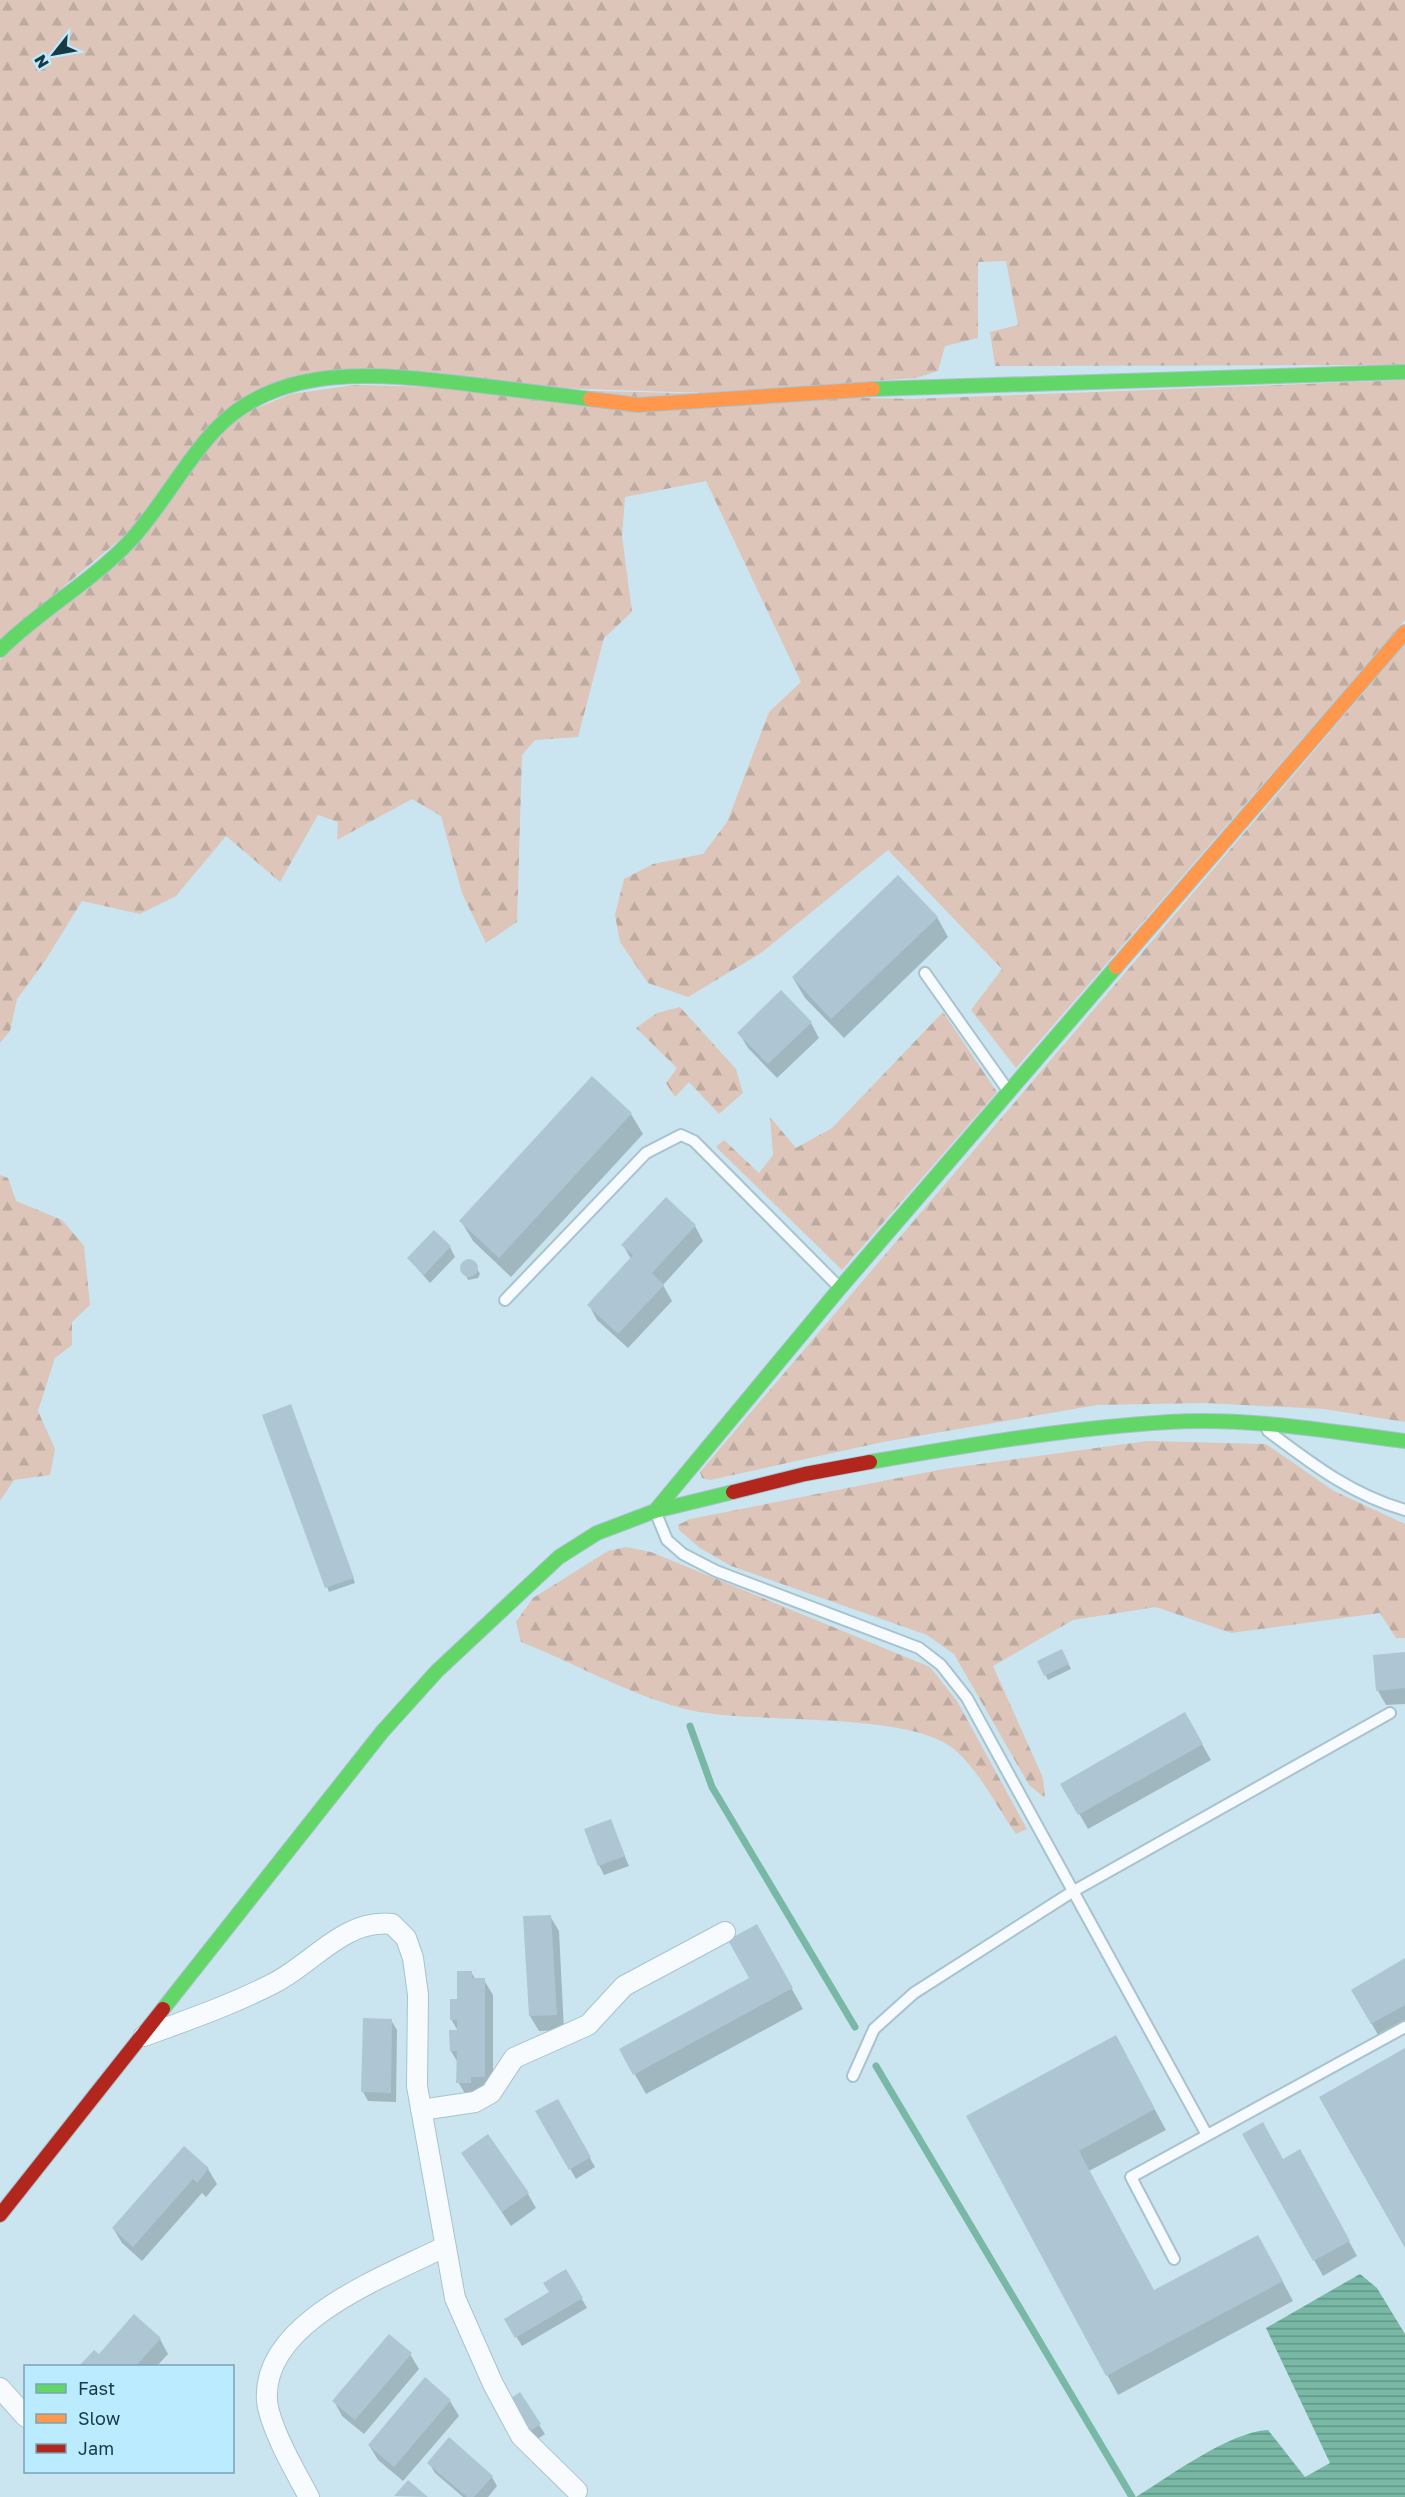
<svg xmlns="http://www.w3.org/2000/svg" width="1405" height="2497" font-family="'Golos Text',sans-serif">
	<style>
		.forest { fill: url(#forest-firs) }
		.water { fill: url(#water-rules) }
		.shadow { fill: #0003 }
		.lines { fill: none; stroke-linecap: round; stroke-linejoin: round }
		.stream { stroke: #78b8a4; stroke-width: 7 }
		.building { fill: #aec6d4 }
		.lane-casing { stroke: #a7c3ce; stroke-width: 14 }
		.street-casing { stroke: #a7c3ce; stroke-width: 22 }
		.fast-casing { stroke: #a7c3ce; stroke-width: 16 }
		.slow-casing { stroke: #a7c3ce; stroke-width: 16 }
		.jam-casing { stroke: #a7c3ce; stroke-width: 16 }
		.lane { stroke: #f7fbfd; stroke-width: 10 }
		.street { stroke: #f7fbfd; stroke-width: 20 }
		.fast { stroke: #63d668; stroke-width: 14 }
		.slow { stroke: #ff974d; stroke-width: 14 }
		.jam { stroke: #b3261e; stroke-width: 14 }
	</style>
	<defs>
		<pattern id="forest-firs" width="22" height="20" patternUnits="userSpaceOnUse" patternTransform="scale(1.5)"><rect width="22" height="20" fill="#ddc5b9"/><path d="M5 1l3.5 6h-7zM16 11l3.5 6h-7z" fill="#bdaaa0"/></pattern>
		<pattern id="water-rules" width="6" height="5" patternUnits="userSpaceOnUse" patternTransform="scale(1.5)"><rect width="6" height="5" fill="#78b8a4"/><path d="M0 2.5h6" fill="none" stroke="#619787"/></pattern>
	</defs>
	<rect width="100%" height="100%" fill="#cae5ef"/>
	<path class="forest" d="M0,0H1405V365L995,366L990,332L1018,325L1006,261L978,262V338L945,346L938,371L916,378L707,393L286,379L124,536L0,640Z
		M1405,380V620L1016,1068L971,1010L1002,969L888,850L761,953L688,997L648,983L620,942L615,915L624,879L653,864L703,854L727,822L769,712L801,682L706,481L625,497L622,536L632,612L604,638L578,737L535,740L522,755L517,922L486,943L462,893L441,816L412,799L337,840L338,822L318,815L280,882L226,836L176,896L140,914L82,901L45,961L17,999L10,1031L0,1043V660L252,410L291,394L355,385L912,399Z
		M1405,644V1422L1324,1409L1205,1403L1097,1405L883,1442L710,1480L702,1478L700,1472Z
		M680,1007L736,1069L743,1093L719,1114L689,1082L675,1097L666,1083L677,1068L636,1028L657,1013Z
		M943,1012L997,1092L842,1270L716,1147L724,1140L759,1173L773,1155L770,1117L796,1148L832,1128Z
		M0,1175L8,1178L16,1201L62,1220L84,1246L90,1305L72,1322V1345L55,1358L38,1411L55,1449L50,1475L14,1480L0,1501Z
		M1147,1441L1266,1444L1334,1491L1405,1524V1638H1396L1380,1613L1231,1633L1156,1607L1073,1620L993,1666L1043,1778L1045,1798L1029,1785L954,1654L927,1635L731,1566L700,1548L679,1530L678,1525L690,1519L944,1469Z
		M626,1547L651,1552L930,1667L957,1701L1027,1829L1016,1834C996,1806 981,1773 955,1750C909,1710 754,1725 689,1710C629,1695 577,1664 521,1642L516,1622L533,1598L608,1551Z"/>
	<path class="water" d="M1360,2274L1377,2288L1405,2334V2497H1136C1170,2476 1229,2432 1268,2430L1305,2477L1330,2463L1266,2328Z"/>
	<path class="shadow" d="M937,917L948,937L844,1038L805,998L793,978Z
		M811,1023L819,1038L777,1078L748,1048L739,1033Z
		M631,1114L643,1134L511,1277L473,1241L461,1221Z
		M695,1226L703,1241L663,1285L672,1301L628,1348L597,1320L589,1305L631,1259L623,1245Z
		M450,1247L455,1257L430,1283L409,1259Z
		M468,1260L472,1261L475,1265L480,1274L478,1278L468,1280L466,1275L461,1267Z
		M290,1406L355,1583L329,1592L264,1415Z
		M1062,1651L1071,1669L1048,1680L1039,1662Z
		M1405,1654V1704L1386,1705L1378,1691Z
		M1185,1714L1211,1760L1088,1829L1062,1784Z
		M610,1821L629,1866L604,1875L599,1865Z
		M550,1916L559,1931L564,2030L539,2031L530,2016Z
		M768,1946L803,2009L646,2094L621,2050L751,1978Z
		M1405,1960V2031L1383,2044L1353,1990Z
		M471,1972L476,1980H484L493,1995V2092L467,2097L458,2082V2063L451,2051L458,2031L451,2019Z
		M391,2020L397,2030L396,2102L368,2101L363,2092Z
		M1126,2057L1166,2130L1089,2171L1154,2292L1269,2256L1293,2301L1118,2395L968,2116Z
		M557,2101L595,2167L576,2179L537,2112Z
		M1244,2134L1282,2160L1308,2166L1357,2256L1323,2276Z
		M184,2148L208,2169L217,2184L206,2197L202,2193L142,2261L122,2243L113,2228Z
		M463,2154L528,2194L536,2208L511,2226Z
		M566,2271L587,2308L522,2346L506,2319L551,2293Z
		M160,2339L168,2354L157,2366H81L94,2352L99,2356Z
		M410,2354L419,2369L364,2434L342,2416L334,2401Z
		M450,2401L459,2416L403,2481L378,2460L369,2445Z
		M514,2411L539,2425L545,2434L533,2442Z
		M429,2463L492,2477L497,2486L488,2497H463L435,2473Z"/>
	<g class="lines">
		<path class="stream" d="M690,1726L712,1787L855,2027
			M876,2066L1132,2497"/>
	</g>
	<path class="building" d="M898,875L938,917L831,1019L792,977Z
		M781,990L812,1022L768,1064L737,1033Z
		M592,1076L632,1113L499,1258L459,1221Z
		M666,1197L696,1225L652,1273L664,1285L618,1334L587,1305L633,1255L621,1245Z
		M434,1230L451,1246L424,1275L407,1258Z
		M460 1268a9 9 0 1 1 18 0a9 9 0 1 1-18 0Z
		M291,1404L354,1578L325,1588L262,1415Z
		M1062,1649L1069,1664L1044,1676L1037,1661Z
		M1405,1652V1688L1376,1691L1373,1655Z
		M1185,1712L1203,1744L1078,1815L1060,1784Z
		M611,1819L625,1856L598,1866L584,1829Z
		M551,1915L557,2015L529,2016L523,1916Z
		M757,1924L793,1988L633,2075L619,2049L749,1978L728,1940Z
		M1405,1958V2005L1371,2024L1351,1990Z
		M457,1971H472V1978H485V2077H471V2083H456L457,2051H450L449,2030H457V2020H450V1999H457Z
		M363,2018L392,2019L391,2093L361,2092Z
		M1116,2035L1155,2109L1079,2151L1154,2290L1258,2235L1283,2281L1106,2376L966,2116Z
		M1405,2048V2248L1319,2097Z
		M558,2099L591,2157L569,2170L535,2111Z
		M1263,2122L1283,2159L1300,2149L1350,2241L1313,2261L1242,2134Z
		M488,2134L529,2193L502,2212L461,2153Z
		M184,2146L209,2168L197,2183L193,2179L133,2247L112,2228Z
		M566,2269L583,2298L515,2338L504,2319L549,2292L543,2283Z
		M134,2314L161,2338L136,2366H79L94,2350L99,2354Z
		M389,2334L412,2353L355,2420L332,2401Z
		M425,2377L451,2400L394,2467L368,2445Z
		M520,2392L541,2424L527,2433L507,2401Z
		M449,2437L493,2476L474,2497H467L427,2463Z
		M408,2480L428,2497L394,2496Z"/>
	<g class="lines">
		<g class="lane-casing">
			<path id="lane" d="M925,973L1007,1089
				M505,1300L646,1153L681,1135L694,1141L840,1288
				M1268,1431C1312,1464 1352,1495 1405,1510
				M655,1511L667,1540L683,1554L716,1571L919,1648L941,1665L967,1698L1207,2135
				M853,2076L874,2029L914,1993L1072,1892L1390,1713
				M1174,2259L1131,2177L1405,2027"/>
		</g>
		<g class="street-casing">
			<path id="street" d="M144,2036C188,2020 234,2004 276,1982C315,1961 345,1919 392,1924L406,1938L413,1958L418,1995L417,2086L455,2298L493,2384L521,2436L577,2491
				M421,2110L475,2102L491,2093L514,2058L588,2025L624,1986L725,1932
				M0,2388L26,2417
				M309,2497C296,2473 270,2428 267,2401C261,2321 387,2276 444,2247"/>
		</g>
		<g class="fast-casing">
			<path id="fast" d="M873,389L1405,372
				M0,650C40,610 90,583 129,542C161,508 183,464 215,430C280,361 383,374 468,384C509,389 549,394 590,399
				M870,1462C969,1445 1069,1428 1169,1422C1248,1417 1327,1431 1405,1441
				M655,1511L840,1288L1116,967
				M163,2009L382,1732L437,1671L559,1557L597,1533L655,1511L733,1492"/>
		</g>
		<g class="slow-casing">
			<path id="slow" d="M590,399L638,405L873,389
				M1116,967L1405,632"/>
		</g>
		<g class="jam-casing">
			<path id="jam" d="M733,1492L805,1474L870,1462
				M0,2215L163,2009"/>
		</g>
		<use href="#lane" class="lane"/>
		<use href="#street" class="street"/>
		<use href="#fast" class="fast"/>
		<use href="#slow" class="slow"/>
		<use href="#jam" class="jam"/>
	</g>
	<rect x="24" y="2365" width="210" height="108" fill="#bbebfe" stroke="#79a4b4" stroke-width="1.5"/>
	<rect x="36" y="2384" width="30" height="9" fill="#63d668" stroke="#79a4b4" stroke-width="1.5"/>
	<text x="78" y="2395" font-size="18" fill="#163a46">Fast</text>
	<rect x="36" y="2414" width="30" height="9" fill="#ff974d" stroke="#79a4b4" stroke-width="1.5"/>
	<text x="78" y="2425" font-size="18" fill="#163a46">Slow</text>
	<rect x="36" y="2444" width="30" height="9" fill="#b3261e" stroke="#79a4b4" stroke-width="1.5"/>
	<text x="78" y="2455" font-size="18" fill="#163a46">Jam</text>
	<g transform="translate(54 54) rotate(239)" stroke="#bbebfe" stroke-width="4.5" paint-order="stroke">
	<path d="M0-4.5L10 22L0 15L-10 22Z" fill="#163a46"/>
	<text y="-9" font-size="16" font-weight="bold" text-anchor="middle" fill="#163a46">N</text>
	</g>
</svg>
